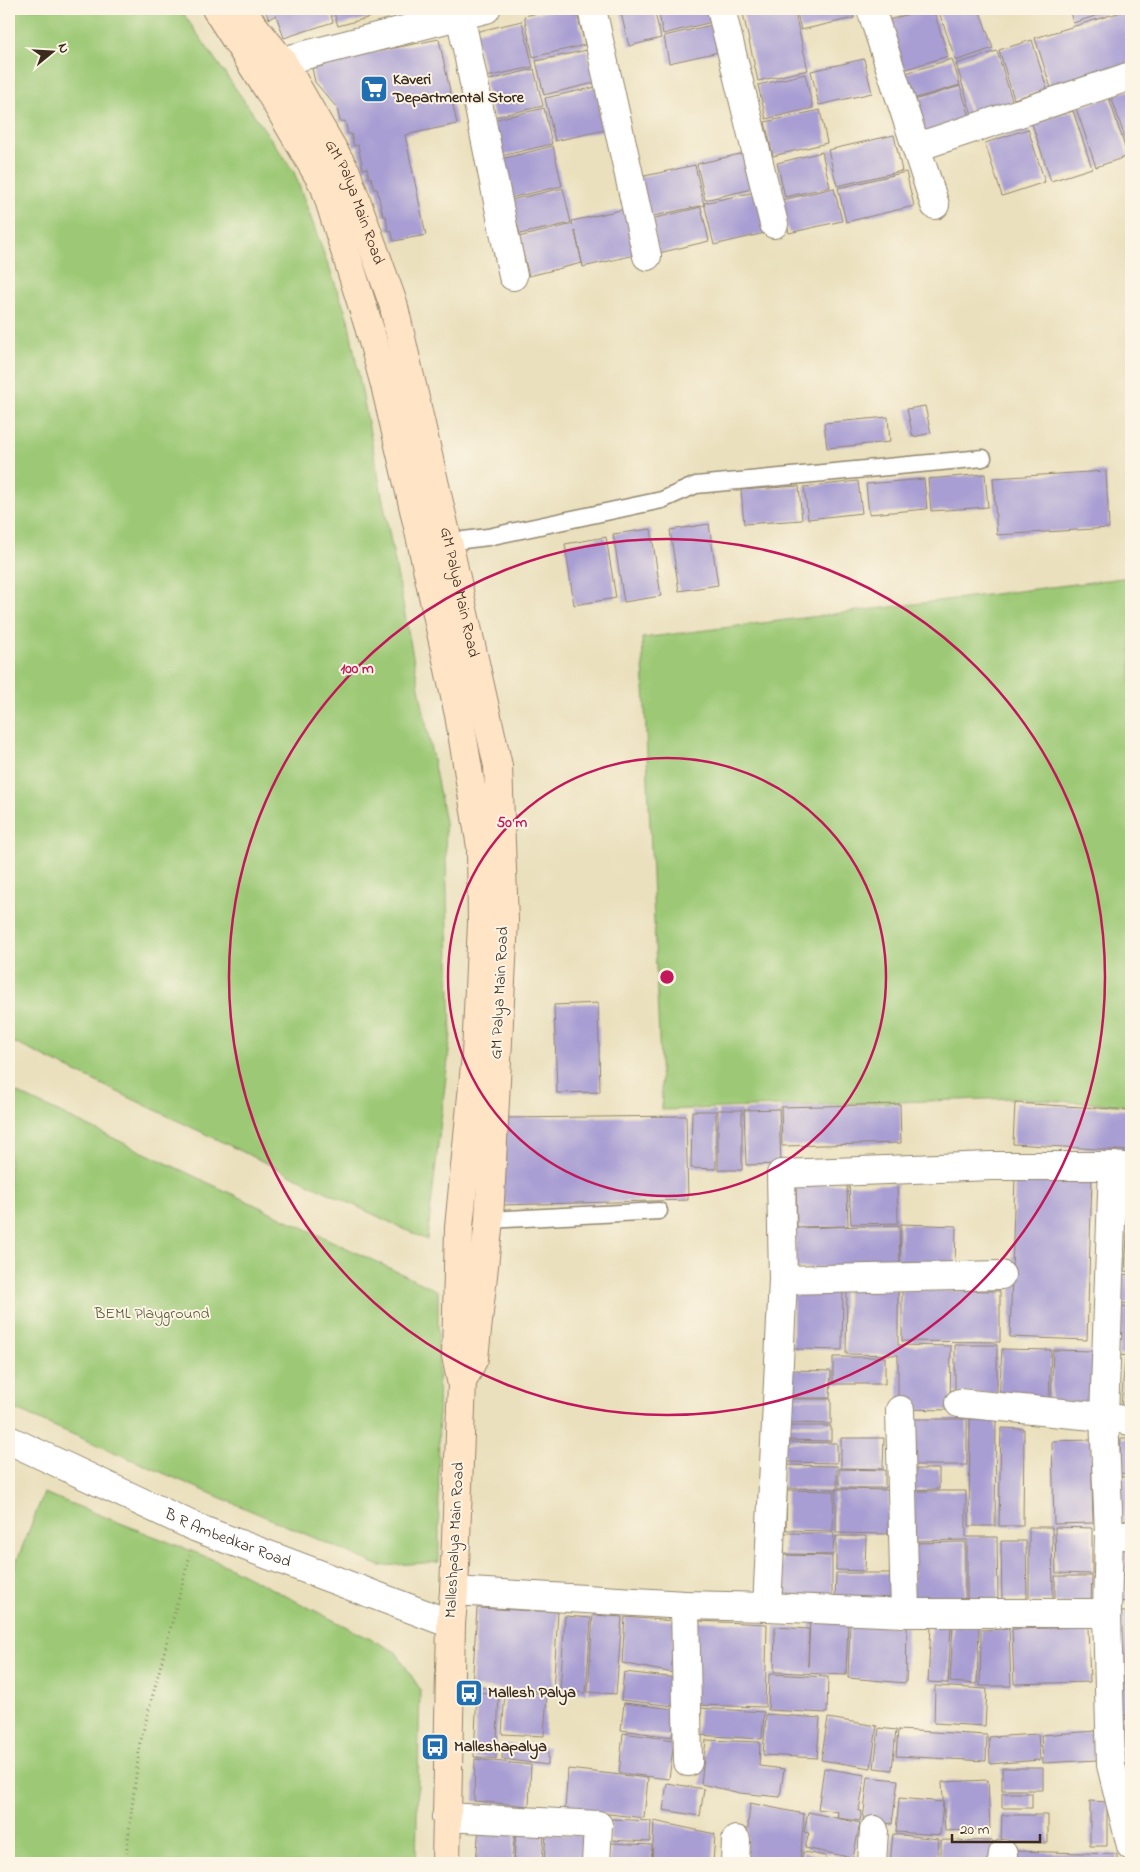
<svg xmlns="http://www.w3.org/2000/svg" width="1140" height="1872" font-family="'Indie Flower',sans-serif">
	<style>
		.green { fill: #9dc976; stroke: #6c7a4a }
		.building { fill: #a89ed3 }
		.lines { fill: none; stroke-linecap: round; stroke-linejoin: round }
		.lane-casing { stroke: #92856e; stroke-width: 19 }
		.street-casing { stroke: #92856e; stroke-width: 30 }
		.secondary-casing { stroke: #92856e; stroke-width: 30 }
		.path { stroke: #92856e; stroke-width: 3; stroke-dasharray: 1 4; stroke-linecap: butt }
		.lane { stroke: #fff; stroke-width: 16 }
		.street { stroke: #fff; stroke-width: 28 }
		.secondary { stroke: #ffe4c6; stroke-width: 28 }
		.ring { fill: none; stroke: #c2185b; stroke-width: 2.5 }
		.labels { text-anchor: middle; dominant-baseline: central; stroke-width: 4; stroke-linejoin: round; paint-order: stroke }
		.poi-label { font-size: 16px; font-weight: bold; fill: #3b2a1e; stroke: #fcf5e5; text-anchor: start }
		.street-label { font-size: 16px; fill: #3b2a1e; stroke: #fcf5e5 }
		.park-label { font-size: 16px; fill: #585a38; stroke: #fcf5e5 }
		.centre { fill: #c2185b; stroke: #fcf5e5; stroke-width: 2.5 }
		.ring-label { font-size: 15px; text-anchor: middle; font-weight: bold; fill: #c2185b; stroke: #fcf5e5; stroke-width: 4; stroke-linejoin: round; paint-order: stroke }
	</style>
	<rect width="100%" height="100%" fill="#fcf5e5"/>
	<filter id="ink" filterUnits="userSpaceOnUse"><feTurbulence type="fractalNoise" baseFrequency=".02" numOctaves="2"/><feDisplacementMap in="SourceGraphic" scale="10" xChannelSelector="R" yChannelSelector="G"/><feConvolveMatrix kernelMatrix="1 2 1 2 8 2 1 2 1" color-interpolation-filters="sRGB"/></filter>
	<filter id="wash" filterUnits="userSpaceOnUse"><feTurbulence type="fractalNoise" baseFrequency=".0096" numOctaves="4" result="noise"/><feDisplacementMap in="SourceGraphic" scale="20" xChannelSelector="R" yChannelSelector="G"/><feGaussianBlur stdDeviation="1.12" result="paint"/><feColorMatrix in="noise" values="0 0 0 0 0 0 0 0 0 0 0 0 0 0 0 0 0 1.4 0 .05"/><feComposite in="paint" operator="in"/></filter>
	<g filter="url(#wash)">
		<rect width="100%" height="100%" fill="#eae0bd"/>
		<path class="green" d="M9,9H180L294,172L348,319L445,822L451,1034L427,1240L9,1040Z
			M1131,577V1106L1015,1098L662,1110L642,638Z
			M9,1089L438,1291L439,1562L380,1566L9,1407Z
			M44,1493L217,1561L396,1652L420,1689L416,1863H9V1580Z"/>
		<g id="blocks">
			<path class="building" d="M264,9H329L333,22L284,38L276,15L269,19Z
				M333,9H369L371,17L338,26Z
				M557,9H576L585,45L533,57L524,16Z
				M620,9H654L661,38L629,46Z
				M658,9H713L716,21L663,34Z
				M742,9H794L808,70L758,81Z
				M796,9H852L854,18L801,30Z
				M926,9H933L948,56L900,71L885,21Z
				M938,9H979L993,48L956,61Z
				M1069,9H1114V10L1073,23Z
				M1131,9V63L1051,88L1035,38Z
				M522,21L533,67L486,77L475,32Z
				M716,24L723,51L669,63L664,36Z
				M439,39L457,124L405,135L426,235L394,241L391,230L388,231L386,216H383L377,189H374L371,177L369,178L367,168L363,169L358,145L354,146L351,134H348L345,121L340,122L337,108L315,82L312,68L326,65L325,62Z
				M1032,40L1047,89L1014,99L999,50Z
				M587,50L594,83L544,95L536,61Z
				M997,51L1013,103L972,115L956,64Z
				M864,59L872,93L819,105L811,71Z
				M952,59L960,85L913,99L906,73Z
				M534,69L543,106L494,117L485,81Z
				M805,74L813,108L766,119L758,85Z
				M960,86L971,120L922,135L911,101Z
				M596,87L605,130L555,141L545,98Z
				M1131,90V156L1111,96Z
				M1109,98L1128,156L1096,167L1076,108Z
				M544,108L552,144L501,156L493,120Z
				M820,110L827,143L773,156L765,122Z
				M1073,111L1092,168L1051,181L1032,124Z
				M1028,129L1045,182L1002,196L985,143Z
				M894,135L902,171L837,186L828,150Z
				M553,146L562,186L510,198L501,159Z
				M822,152L830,187L785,197L777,163Z
				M744,153L752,189L705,200L697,164Z
				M695,165L704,205L649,217L640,177Z
				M906,172L914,206L846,222L838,188Z
				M563,188L571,223L520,234L511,200Z
				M834,188L842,221L789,233L781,200Z
				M759,191L769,232L714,245L704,203Z
				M701,207L709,241L659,253L651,219Z
				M625,209L635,255L583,267L575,231L582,263L529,276L519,237L573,224L572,221Z
				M925,406L931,433L913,437L907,409Z
				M888,417L890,442L827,448L824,423Z
				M1106,471L1109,528L997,535L993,478Z
				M985,474L988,507L931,511L928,479Z
				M924,479L927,509L869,514L866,484Z
				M858,481L862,513L808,519L804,487Z
				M799,486L802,520L744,524L741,490Z
				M709,524L718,585L679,591L670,530Z
				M651,529L661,596L624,602L613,534Z
				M606,537L616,598L574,605L565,544Z
				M598,1003L600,1092L557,1093L554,1005Z
				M1015,1103L1131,1110V1151L1013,1144Z
				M900,1104L901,1143L782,1146L781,1107Z
				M779,1109L781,1164L746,1165L744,1110Z
				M718,1110H742V1170H718Z
				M692,1111H716V1169L691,1168Z
				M686,1116L688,1200L501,1205L505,1118Z
				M1015,1176L1092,1178L1087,1340L1010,1337Z
				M847,1184L848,1226L797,1227L796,1185Z
				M897,1184L898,1223L851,1224L849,1185Z
				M1128,1222L1131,1223V1272L1125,1271Z
				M901,1224L956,1226L955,1268L900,1266Z
				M899,1225L900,1266L796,1268L795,1228Z
				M1122,1274L1131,1275V1304L1120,1303Z
				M847,1289L898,1290V1345L951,1346L950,1410L898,1409V1355L846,1354Z
				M793,1290L843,1291L842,1350L793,1349Z
				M902,1290L1000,1291V1342L902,1341Z
				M1122,1306L1131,1307V1356L1118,1355Z
				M955,1345H997V1393H955Z
				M1002,1349L1051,1350L1049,1401L999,1399Z
				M1053,1350L1093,1351L1092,1403L1051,1402Z
				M833,1357H885V1384H833Z
				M1125,1359L1131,1360V1407L1121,1406Z
				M791,1370L831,1371L830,1398H791Z
				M789,1399H831V1424L789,1423Z
				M911,1419H967V1465H912Z
				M970,1419H996L995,1526H969Z
				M787,1426H831V1441L787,1440Z
				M1001,1428L1024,1429L1023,1526H999Z
				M841,1438H884L883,1469L841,1468Z
				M1121,1438H1131V1474L1119,1473Z
				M1091,1440L1093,1523L1054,1524L1052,1441Z
				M785,1442L837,1443V1463L785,1462Z
				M784,1465L837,1466V1489L784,1488Z
				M839,1469L885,1470V1488H839Z
				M910,1469H939V1489L910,1490Z
				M1118,1476L1131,1478V1523L1114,1521Z
				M836,1489L889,1490L888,1534L836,1533Z
				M787,1490L834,1491L833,1531L786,1530Z
				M913,1491H966V1537H997L998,1600H967V1540L913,1541Z
				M1029,1527H1052L1053,1601H1029Z
				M1055,1527L1092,1528V1574L1056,1573Z
				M784,1533H834L833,1555L784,1554Z
				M836,1536H866L865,1571L836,1570Z
				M1001,1541H1026L1027,1599H1002Z
				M965,1542V1599L913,1600V1543Z
				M1119,1545L1131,1546V1575H1117Z
				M782,1555L832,1556V1597L781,1596Z
				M836,1573H894L893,1602L835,1601Z
				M1055,1576H1092L1091,1602H1055Z
				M1118,1576L1131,1577V1602L1117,1601Z
				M477,1608L558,1612L553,1692L472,1687Z
				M1116,1612H1131V1715L1118,1716Z
				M593,1615L622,1617L616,1694L588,1692Z
				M565,1616L591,1618L586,1693L560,1691Z
				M625,1617L674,1621L673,1673L622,1663Z
				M810,1620L848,1622L846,1675L774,1672L775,1627L809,1629L808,1667Z
				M697,1621L767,1624L765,1707L695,1705Z
				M850,1624L907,1627L906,1683L848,1678Z
				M931,1626L951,1627L948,1683L928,1682Z
				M953,1626L979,1627L977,1684L950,1682Z
				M1088,1627L1090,1682L1014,1684L1012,1629Z
				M1009,1629L1011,1686H980L981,1630Z
				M624,1672L677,1678L674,1706L621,1700Z
				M769,1674L828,1677L827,1713L768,1710Z
				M935,1686L987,1689L985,1726L934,1723Z
				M505,1691L547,1694L544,1736L502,1734Z
				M477,1692L499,1694L496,1759L474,1757Z
				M624,1703L675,1709L672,1737L621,1730Z
				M699,1708L764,1712L762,1739L697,1735Z
				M766,1714L820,1718L817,1758L763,1755Z
				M828,1718L877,1726L871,1768L821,1760Z
				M1120,1719H1131V1747H1120Z
				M879,1728L896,1730L892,1770L874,1768Z
				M898,1730L987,1735L986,1761L896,1756Z
				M1096,1731L1097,1760L1043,1763L1041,1735Z
				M623,1733L674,1740L669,1779L619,1773Z
				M1038,1734L1040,1760L990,1764L989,1737Z
				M706,1740L760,1742L759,1766L784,1769L780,1797L740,1793L701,1784Z
				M503,1744L548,1747V1765L502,1759Z
				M1126,1750H1131V1778H1126Z
				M475,1759L531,1765L529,1806L474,1801Z
				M824,1768L865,1775L859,1811H862L860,1821L837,1818L838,1812L818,1809Z
				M1002,1768H1043V1790H1002Z
				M568,1769L648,1778L644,1818L565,1809Z
				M868,1777L898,1780L892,1824L863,1820Z
				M988,1780L990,1829L945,1831L942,1782Z
				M667,1783L704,1789L700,1816L663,1810Z
				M1002,1793H1032V1808H1002Z
				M899,1798L943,1802L940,1835L896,1832Z
				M1090,1801L1107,1802V1846H1090Z
				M750,1803L804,1814L800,1863H745Z
				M808,1812L860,1823L853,1858L805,1848L809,1833L804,1832Z
				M1002,1815H1048V1843L1001,1842Z
				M611,1819L651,1821L650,1842L610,1840Z
				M654,1821L715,1834L713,1863H652Z
				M479,1826L515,1829L512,1863H476Z
				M516,1831L544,1833L542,1863H514Z
				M546,1833L586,1836L585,1863H544Z
				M893,1834L939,1839L937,1863H890Z
				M941,1840L993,1841L992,1863H941Z
				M611,1843L652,1845L651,1863H610Z
				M1015,1851L1117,1854V1863H1014Z
				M803,1852L826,1856V1860L839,1863H802Z"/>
		</g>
	</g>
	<g filter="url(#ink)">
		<use href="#blocks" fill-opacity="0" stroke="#92856e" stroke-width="1"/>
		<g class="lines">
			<g class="lane-casing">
				<path id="lane" d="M439,543L488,537L662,500L696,485L983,458
					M489,1220L659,1211"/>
			</g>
			<g class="street-casing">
				<g id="street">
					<path d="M592,9L647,256"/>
					<path d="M721,9L774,224"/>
					<path d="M871,9L935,205"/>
					<path d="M460,14L513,276"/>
					<path d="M282,61L486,9"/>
					<path d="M917,147L1131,76"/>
					<path d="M1113,1166L1104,1417L1109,1533L1107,1613L1111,1765L1131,1846"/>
					<path d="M783,1280L1001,1275"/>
					<path d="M959,1403L1104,1417L1131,1421"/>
					<path d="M900,1410L905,1613"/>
					<path id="s1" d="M9,1440L197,1528L451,1624"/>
					<path d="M1109,1533L1131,1536"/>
					<path d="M454,1591L685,1605L767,1607L783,1280L781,1174L991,1166H1113L1131,1168"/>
					<path d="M685,1605L688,1762"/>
					<path d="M767,1607L905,1613H1107"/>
					<path d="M446,1817L598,1825L596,1863"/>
					<path d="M735,1863L736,1840"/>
					<path d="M872,1863L874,1830"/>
					<path d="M1002,1863L1003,1854"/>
				</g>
			</g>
			<g class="secondary-casing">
				<g id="secondary">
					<path d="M216,9L269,91L325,187L369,327L385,385L419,531L459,715L481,847L482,923L476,1055L459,1227L456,1356L461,1380"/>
					<path id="s2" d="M240,9L282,61L346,172L393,303L448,542L498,766L504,921L489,1220L474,1358L462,1382L454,1591L451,1624L446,1863"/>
				</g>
			</g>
			<path class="path" d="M125,1863L140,1743L190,1555"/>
			<use href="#lane" class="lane"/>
			<use href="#street" class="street"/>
			<use href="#secondary" class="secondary"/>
		</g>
	</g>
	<g class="ring">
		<circle cx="667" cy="977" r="219"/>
		<circle cx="667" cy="977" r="438"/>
	</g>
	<defs>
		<g id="supermarket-square" transform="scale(1.4375)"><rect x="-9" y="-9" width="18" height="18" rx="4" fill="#1f6fb2" stroke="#fcf5e5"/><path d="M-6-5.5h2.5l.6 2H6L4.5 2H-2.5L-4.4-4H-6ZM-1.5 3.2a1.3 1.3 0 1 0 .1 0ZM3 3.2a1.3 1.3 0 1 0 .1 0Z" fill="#fff"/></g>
		<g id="bus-square" transform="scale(1.4375)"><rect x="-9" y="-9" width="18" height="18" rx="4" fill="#1f6fb2" stroke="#fcf5e5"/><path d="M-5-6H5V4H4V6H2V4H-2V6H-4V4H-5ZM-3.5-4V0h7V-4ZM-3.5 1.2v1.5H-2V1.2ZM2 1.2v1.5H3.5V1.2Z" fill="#fff"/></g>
	</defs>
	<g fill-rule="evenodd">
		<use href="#supermarket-square" x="374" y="89"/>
		<use href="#bus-square" x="469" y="1693"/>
		<use href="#bus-square" x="435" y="1747"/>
	</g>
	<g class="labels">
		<g class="poi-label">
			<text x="393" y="80">Kaveri<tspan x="393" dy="18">Departmental Store</tspan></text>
			<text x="488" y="1693">Mallesh Palya</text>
			<text x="454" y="1747">Malleshapalya</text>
		</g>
		<g class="street-label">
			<text stroke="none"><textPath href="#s2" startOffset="226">GM Palya Main Road</textPath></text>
			<text stroke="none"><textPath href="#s2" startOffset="631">GM Palya Main Road</textPath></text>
			<text transform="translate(500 993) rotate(-87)">GM Palya Main Road</text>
			<text stroke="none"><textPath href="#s1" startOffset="240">B R Ambedkar Road</textPath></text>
			<text transform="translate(455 1540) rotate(-87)">Malleshpalya Main Road</text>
		</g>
		<g class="park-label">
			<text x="152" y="1314">BEML Playground</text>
		</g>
	</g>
	<circle cx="667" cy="977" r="8" class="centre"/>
	<g class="ring-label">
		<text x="357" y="673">100 m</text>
		<text x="512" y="827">50 m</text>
	</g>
	<rect width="1140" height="1872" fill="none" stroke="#fcf5e5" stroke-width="30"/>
	<g transform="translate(52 52) rotate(72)" stroke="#fcf5e5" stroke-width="4" paint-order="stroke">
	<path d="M0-4L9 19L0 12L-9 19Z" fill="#3b2a1e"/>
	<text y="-8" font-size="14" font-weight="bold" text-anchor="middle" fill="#3b2a1e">N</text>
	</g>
	<path d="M952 1834v8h88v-8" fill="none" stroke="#3b2a1e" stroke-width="2.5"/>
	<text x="960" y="1834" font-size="15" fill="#3b2a1e" stroke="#fcf5e5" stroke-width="4" paint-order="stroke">20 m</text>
</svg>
